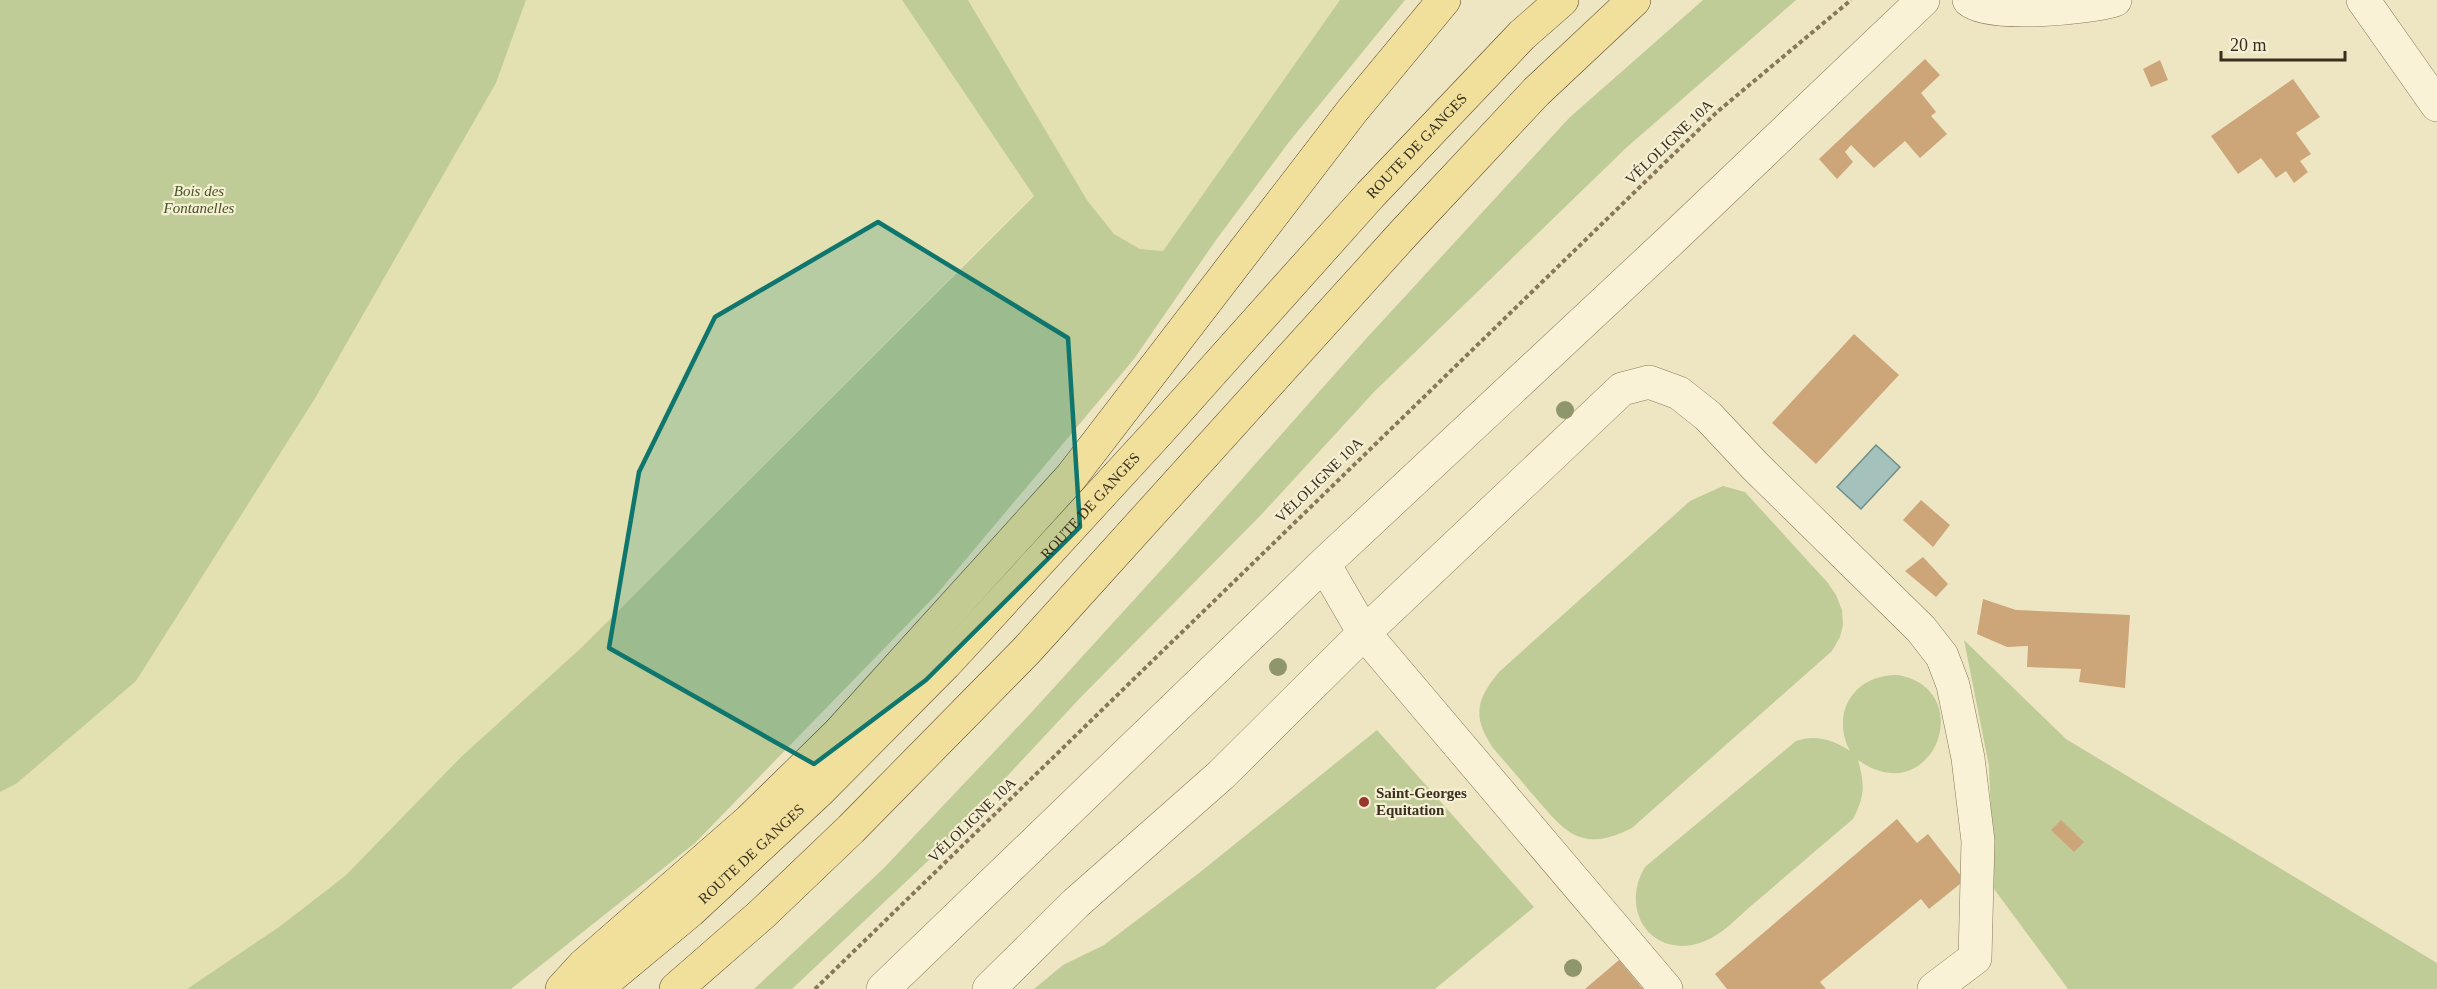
<svg xmlns="http://www.w3.org/2000/svg" width="2437" height="989" font-family="'Times New Roman',serif">
	<style>
		.farmland { fill: #e3e1b1 }
		.green { fill: #c0cc97 }
		.water { fill: #a5c1bc; stroke: #6c8f8a; stroke-width: 1.5 }
		.building { fill: #cca579 }
		.lines { fill: none; stroke-linecap: round; stroke-linejoin: round }
		.minor-casing { stroke: #88785a; stroke-width: 34 }
		.major-casing { stroke: #56452e; stroke-width: 34 }
		.path { stroke: #88785a; stroke-width: 4; stroke-dasharray: 4.5 3; stroke-linecap: butt }
		.minor { stroke: #f9f2d6; stroke-width: 33 }
		.major { stroke: #f1e09b; stroke-width: 33 }
		.tree { fill: #90966c }
		.marked { fill: #0f766e; fill-opacity: 0.2; stroke: #0f766e; stroke-width: 4.5; stroke-linejoin: round }
		.poi-dot { fill: #97362a; stroke: #f5efd3; stroke-width: 2 }
		.labels { text-anchor: middle; dominant-baseline: central; stroke-width: 4.5; stroke-linejoin: round; paint-order: stroke }
		.street-label { font-size: 15px; fill: #382e1e; stroke: #f5efd3 }
		.park-label { font-size: 15px; font-style: italic; fill: #435425; stroke: #f5efd3 }
		.poi-label { font-size: 15px; font-weight: bold; fill: #382e1e; stroke: #f5efd3; text-anchor: start }
	</style>
	<rect width="100%" height="100%" fill="#eee6c3"/>
	<path class="farmland" d="M526,0H902L1034,195L581,648L461,757L345,876L279,927L187,989H0V792L16,784L496,83Z
		M968,0H1340L1163,251L1140,249L1114,234L1087,200Z"/>
	<path class="green" d="M0,0H526L496,83L314,400L136,681L16,784L0,792Z
		M902,0H968L1087,200L1114,234L1140,249L1163,251L1340,0H1405L1289,142L1216,240L1134,359L936,595L695,843L511,989H187L279,927L345,876L461,757L581,648L1034,196Z
		M1703,0H1796L1626,148L1374,392L1261,515L1081,697L929,860L792,989H754L883,869L1029,715L1172,558L1364,341L1569,118Z
		M1723,486L1745,492L1828,583L1836,595L1842,610L1843,625L1840,637L1832,651L1632,828C1583,853 1566,834 1535,797C1521,781 1507,764 1493,748C1472,717 1476,700 1499,672L1690,501Z
		M1964,640L2066,739L2437,963V989H2068L1994,889L1989,766Z
		M1898,675C1980,690 1932,813 1858,760C1865,785 1865,796 1853,819C1819,848 1786,876 1752,905C1738,917 1723,934 1705,941C1654,962 1618,912 1645,867L1796,741C1815,734 1834,740 1850,751C1830,713 1854,674 1898,675Z
		M1377,730L1534,907L1435,989H1034L1063,965L1104,945L1199,873Z"/>
	<path class="water" d="M1876,445L1900,467L1861,509L1837,487Z"/>
	<path class="building" d="M1925,59L1940,75L1921,93L1936,112L1931,116L1947,134L1920,158L1905,141L1874,168L1851,145L1845,152L1853,162L1837,179L1819,159Z
		M2160,60L2168,80L2151,87L2143,69Z
		M2293,79L2320,117L2296,133L2311,154L2300,161L2308,172L2294,183L2286,171L2276,178L2261,158L2238,174L2211,136Z
		M1854,334L1899,375L1816,464L1772,423Z
		M1921,500L1950,525L1933,547L1903,520Z
		M1923,557L1948,584L1936,597L1905,571Z
		M1983,599L2016,610L2130,615L2125,688L2079,682L2081,669L2027,667L2028,646L2007,647L1977,634Z
		M1897,819L1917,843L1928,834L1961,876L1960,884L1929,909L1921,899L1820,982L1826,989H1727L1715,974Z
		M2061,820L2084,842L2074,852L2051,830Z
		M1619,960L1643,989H1585L1592,983Z"/>
	<g class="lines">
		<g class="minor-casing">
			<path id="minor" d="M1969,0C1989,18 2089,8 2115,0
				M2363,0L2437,105
				M883,989L1324,564L1672,239L1923,0
				M989,989L1076,903L1221,775L1364,633L1324,564
				M1666,989L1364,633L1622,389L1649,382L1679,393L1708,416L1755,466L1921,629L1942,656L1953,685L1968,758L1978,841L1975,958L1934,989"/>
		</g>
		<g class="major-casing">
			<g id="major">
				<path d="M562,989L584,965L749,821L838,734L1071,477L1352,111L1444,0"/>
				<path id="s1" d="M596,989L690,911L819,791L945,664L1159,431L1370,195L1522,35L1562,0"/>
				<path d="M676,989L762,914L851,829L1027,650L1404,233L1536,92L1634,0"/>
			</g>
		</g>
		<path class="path" d="M815,989L1717,112L1851,0"/>
		<use href="#minor" class="minor"/>
		<use href="#major" class="major"/>
	</g>
	<g class="tree">
		<circle cx="1565" cy="410" r="9"/>
		<circle cx="1278" cy="667" r="9"/>
		<circle cx="1573" cy="968" r="9"/>
	</g>
	<path class="marked" d="M878,222L1068,338L1080,527L926,680L814,764L609,648L639,472L715,317Z"/>
	<circle class="poi-dot" cx="1364" cy="802" r="6"/>
	<g class="labels">
		<g class="street-label">
			<text transform="translate(1669 142) rotate(-44)">VÉLOLIGNE 10A</text>
			<text stroke="none"><textPath href="#s1" startOffset="1178">ROUTE DE GANGES</textPath></text>
			<text transform="translate(1319 480) rotate(-44)">VÉLOLIGNE 10A</text>
			<text stroke="none"><textPath href="#s1" startOffset="692">ROUTE DE GANGES</textPath></text>
			<text transform="translate(972 820) rotate(-44)">VÉLOLIGNE 10A</text>
			<text stroke="none"><textPath href="#s1" startOffset="206">ROUTE DE GANGES</textPath></text>
		</g>
		<g class="park-label">
			<text x="199" y="191">Bois des<tspan x="199" dy="17">Fontanelles</tspan></text>
		</g>
		<g class="poi-label">
			<text x="1376" y="793">Saint-Georges<tspan x="1376" dy="17">Equitation</tspan></text>
		</g>
	</g>
	<path d="M2221 51v9h124v-9" fill="none" stroke="#382e1e" stroke-width="3"/>
	<text x="2230" y="51" font-size="18" fill="#382e1e" stroke="#f5efd3" stroke-width="4.5" paint-order="stroke">20 m</text>
</svg>
